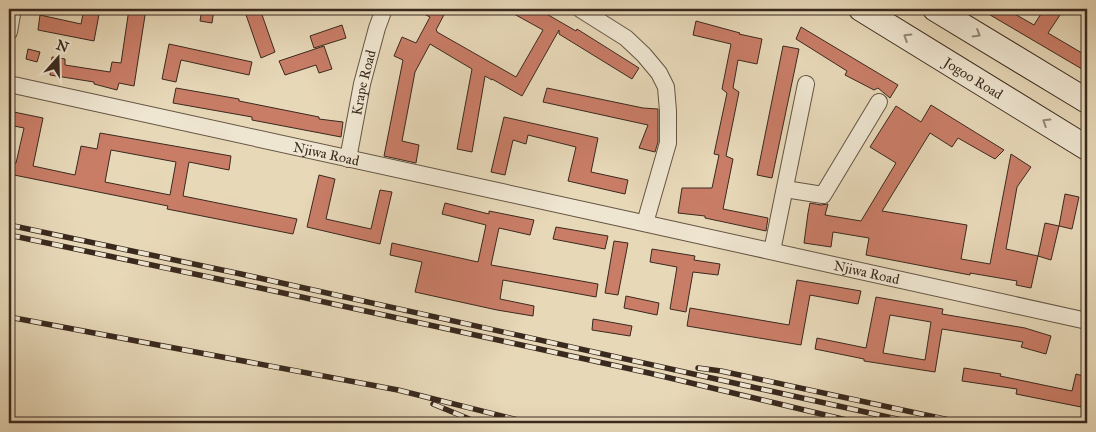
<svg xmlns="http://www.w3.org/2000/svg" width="1096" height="432" font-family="'IM FELL Great Primer',serif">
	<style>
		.building { fill: #c97d67; stroke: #3a291e; fill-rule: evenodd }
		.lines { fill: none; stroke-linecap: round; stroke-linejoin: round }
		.street-casing { stroke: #655544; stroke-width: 18 }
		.secondary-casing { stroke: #3a291e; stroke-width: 26 }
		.street { stroke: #efe6d1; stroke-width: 16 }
		.secondary { stroke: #efe6d1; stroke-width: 24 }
		.rail-casing { stroke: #3a291e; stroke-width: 5.5 }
		.rail { stroke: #efe6d1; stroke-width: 4; stroke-dasharray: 11; stroke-linecap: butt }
		.oneway { stroke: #948878 }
		.labels { text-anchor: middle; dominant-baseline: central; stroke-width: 4; stroke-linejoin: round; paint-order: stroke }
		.street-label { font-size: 14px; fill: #3a291e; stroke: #efe6d1 }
	</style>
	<rect width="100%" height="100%" fill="#e7d8b8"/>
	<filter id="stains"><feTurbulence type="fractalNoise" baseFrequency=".004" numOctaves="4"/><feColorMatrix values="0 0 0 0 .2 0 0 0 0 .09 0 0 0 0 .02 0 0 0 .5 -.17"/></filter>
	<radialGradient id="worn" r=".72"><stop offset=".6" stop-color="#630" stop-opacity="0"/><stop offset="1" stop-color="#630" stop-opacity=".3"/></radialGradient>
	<path class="building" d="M84,9H100L94,41L38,30L40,15L81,24Z
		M129,9H146L134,86L119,83L117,90L94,84V82L50,75L52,57L65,59V65L110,72L112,62L121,63Z
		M202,9H214L212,23L200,21Z
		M244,9H260L275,52L261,58Z
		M414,9H447L436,30L437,31V32L516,77L543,30L505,9H538L576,31L577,29L639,68L632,79L559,34V30L522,96L492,79V80L485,76L472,152L457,149L472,69L430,44L415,72L402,141L419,145L416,163L384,156L403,60L394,56L402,37L416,43L430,17Z
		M980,9H1006L1034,25L1044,9H1064L1048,33L1087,56V72Z
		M696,21L740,33L739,34L762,39L757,64L738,60L733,88L739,92L726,156L733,159L723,209L768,218L766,231L705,218V216L678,213L682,188H712L719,155L714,154L727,93L722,89L731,44L693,35Z
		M342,25L346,38L314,48L310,36Z
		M801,27L898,85L890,98L878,88L874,90L845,75L847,71L796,39Z
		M169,44L252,62L249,75L181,60L176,82L162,79Z
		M324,46L332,69L319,73L316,65L285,75L279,61Z
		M783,46L799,49L772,178L757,175Z
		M28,49L40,52L37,62L26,59Z
		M176,88L239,99V101L319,117V119L343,122L341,137L252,120V117L173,103Z
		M547,88L643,108L658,109V142L655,152L639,148L648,125L543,102Z
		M931,105L1004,150L995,159L958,138L952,147L930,133L882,211L967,225L961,259L990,264L1011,154L1031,167L1017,187L1006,249L1038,256L1031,288L1016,285L1017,281L970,273V275L866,255L869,238L833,232L831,247L804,243L808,213L810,203L821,205L828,204L825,215L861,221L896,163L870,147L896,106L921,122Z
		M9,111L43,118L33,166L75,175L81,146L97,149L100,133L231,156L229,170L189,162L183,196L297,219L293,234L167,209L168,206L9,174V161L16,163L24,128L9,125ZM111,150L176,162L170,195L105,182Z
		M504,117L598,138L591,172L628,180L625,194L568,181L576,147L528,135L526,144L513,140L505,175L491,172Z
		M319,175L335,179L326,219L371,229L380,190L392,192L380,244L307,227Z
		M1065,194L1079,197L1072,229L1059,226Z
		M445,203L489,214V211L534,220L530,235L499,228L491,265L598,284L596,297L503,280L500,299L534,306L533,316L497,310L415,292L422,262L390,255L392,243L478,262L486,225L442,214Z
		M1045,223L1059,226L1051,260L1038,256Z
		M556,227L608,236L605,249L553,239Z
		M614,241L628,243L618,295L605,293Z
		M652,249L695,256L694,260L720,264L718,275L693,272L686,312L670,309L677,267L650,262Z
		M797,280L861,291L858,304L810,295L801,345L687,326L690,308L789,325Z
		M626,296L659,303L657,315L624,308Z
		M876,297L943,309L942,314L1025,328L1051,336L1046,354L1021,347L1023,342L942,329L935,372L864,361V359L815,349L817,338L866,348ZM890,315L931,322L925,360L883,353Z
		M593,319L632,326L630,336L592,330Z
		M964,368L1001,374L1000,376L1072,391L1076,374L1087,377L1081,407L1016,394L1017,389L962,381Z"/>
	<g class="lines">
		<g class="street-casing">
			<g id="street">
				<path d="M580,9L626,38L644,55L659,73L666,87L668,111V143L645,223"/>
				<path d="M9,32L13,9"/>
				<path id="s1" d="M9,84C368,163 728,241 1087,321"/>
				<path id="s2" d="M348,159L362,84L377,28L384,9"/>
				<path d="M785,189L823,195L879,102"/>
				<path d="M772,251L806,84"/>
			</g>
		</g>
		<g class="secondary-casing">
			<g id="secondary">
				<path id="s3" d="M861,9L1087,148"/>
				<path d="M935,9L1087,101"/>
			</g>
		</g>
		<use href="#street" class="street"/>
		<use href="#secondary" class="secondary"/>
		<g class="rail-casing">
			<path id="rail" d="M9,225L241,274L915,423
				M9,235L242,284L649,373L859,423
				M9,317L398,390L530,423
				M698,368L721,371L963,423
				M433,404L479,423"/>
		</g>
		<use href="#rail" class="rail"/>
	</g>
	<defs><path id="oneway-chevron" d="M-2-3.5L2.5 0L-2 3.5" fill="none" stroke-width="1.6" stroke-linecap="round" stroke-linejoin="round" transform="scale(1.25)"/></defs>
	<g class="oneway">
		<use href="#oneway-chevron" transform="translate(977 34) rotate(31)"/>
		<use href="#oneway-chevron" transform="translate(907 37) rotate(-148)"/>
		<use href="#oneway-chevron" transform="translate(1046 122) rotate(-148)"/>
	</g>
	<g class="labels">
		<g class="street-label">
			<text stroke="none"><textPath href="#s3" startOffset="132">Jogoo Road</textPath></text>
			<text stroke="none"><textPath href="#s2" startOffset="78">Krape Road</textPath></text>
			<text stroke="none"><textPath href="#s1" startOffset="325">Njiwa Road</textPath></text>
			<text stroke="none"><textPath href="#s1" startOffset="878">Njiwa Road</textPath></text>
		</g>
	</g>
	<rect width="1096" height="432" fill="none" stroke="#e7d8b8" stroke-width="30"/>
	<rect x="10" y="10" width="1076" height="412" fill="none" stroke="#3a291e" stroke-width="2.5"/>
	<rect x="15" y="15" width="1066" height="402" fill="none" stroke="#3a291e"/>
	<g transform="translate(58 58) rotate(20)" stroke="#efe6d1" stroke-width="4" paint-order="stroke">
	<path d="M0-4L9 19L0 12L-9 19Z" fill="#3a291e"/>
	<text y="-8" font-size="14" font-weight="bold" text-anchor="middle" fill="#3a291e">N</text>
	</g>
	<rect width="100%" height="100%" filter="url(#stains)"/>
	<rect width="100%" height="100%" fill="url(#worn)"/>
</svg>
